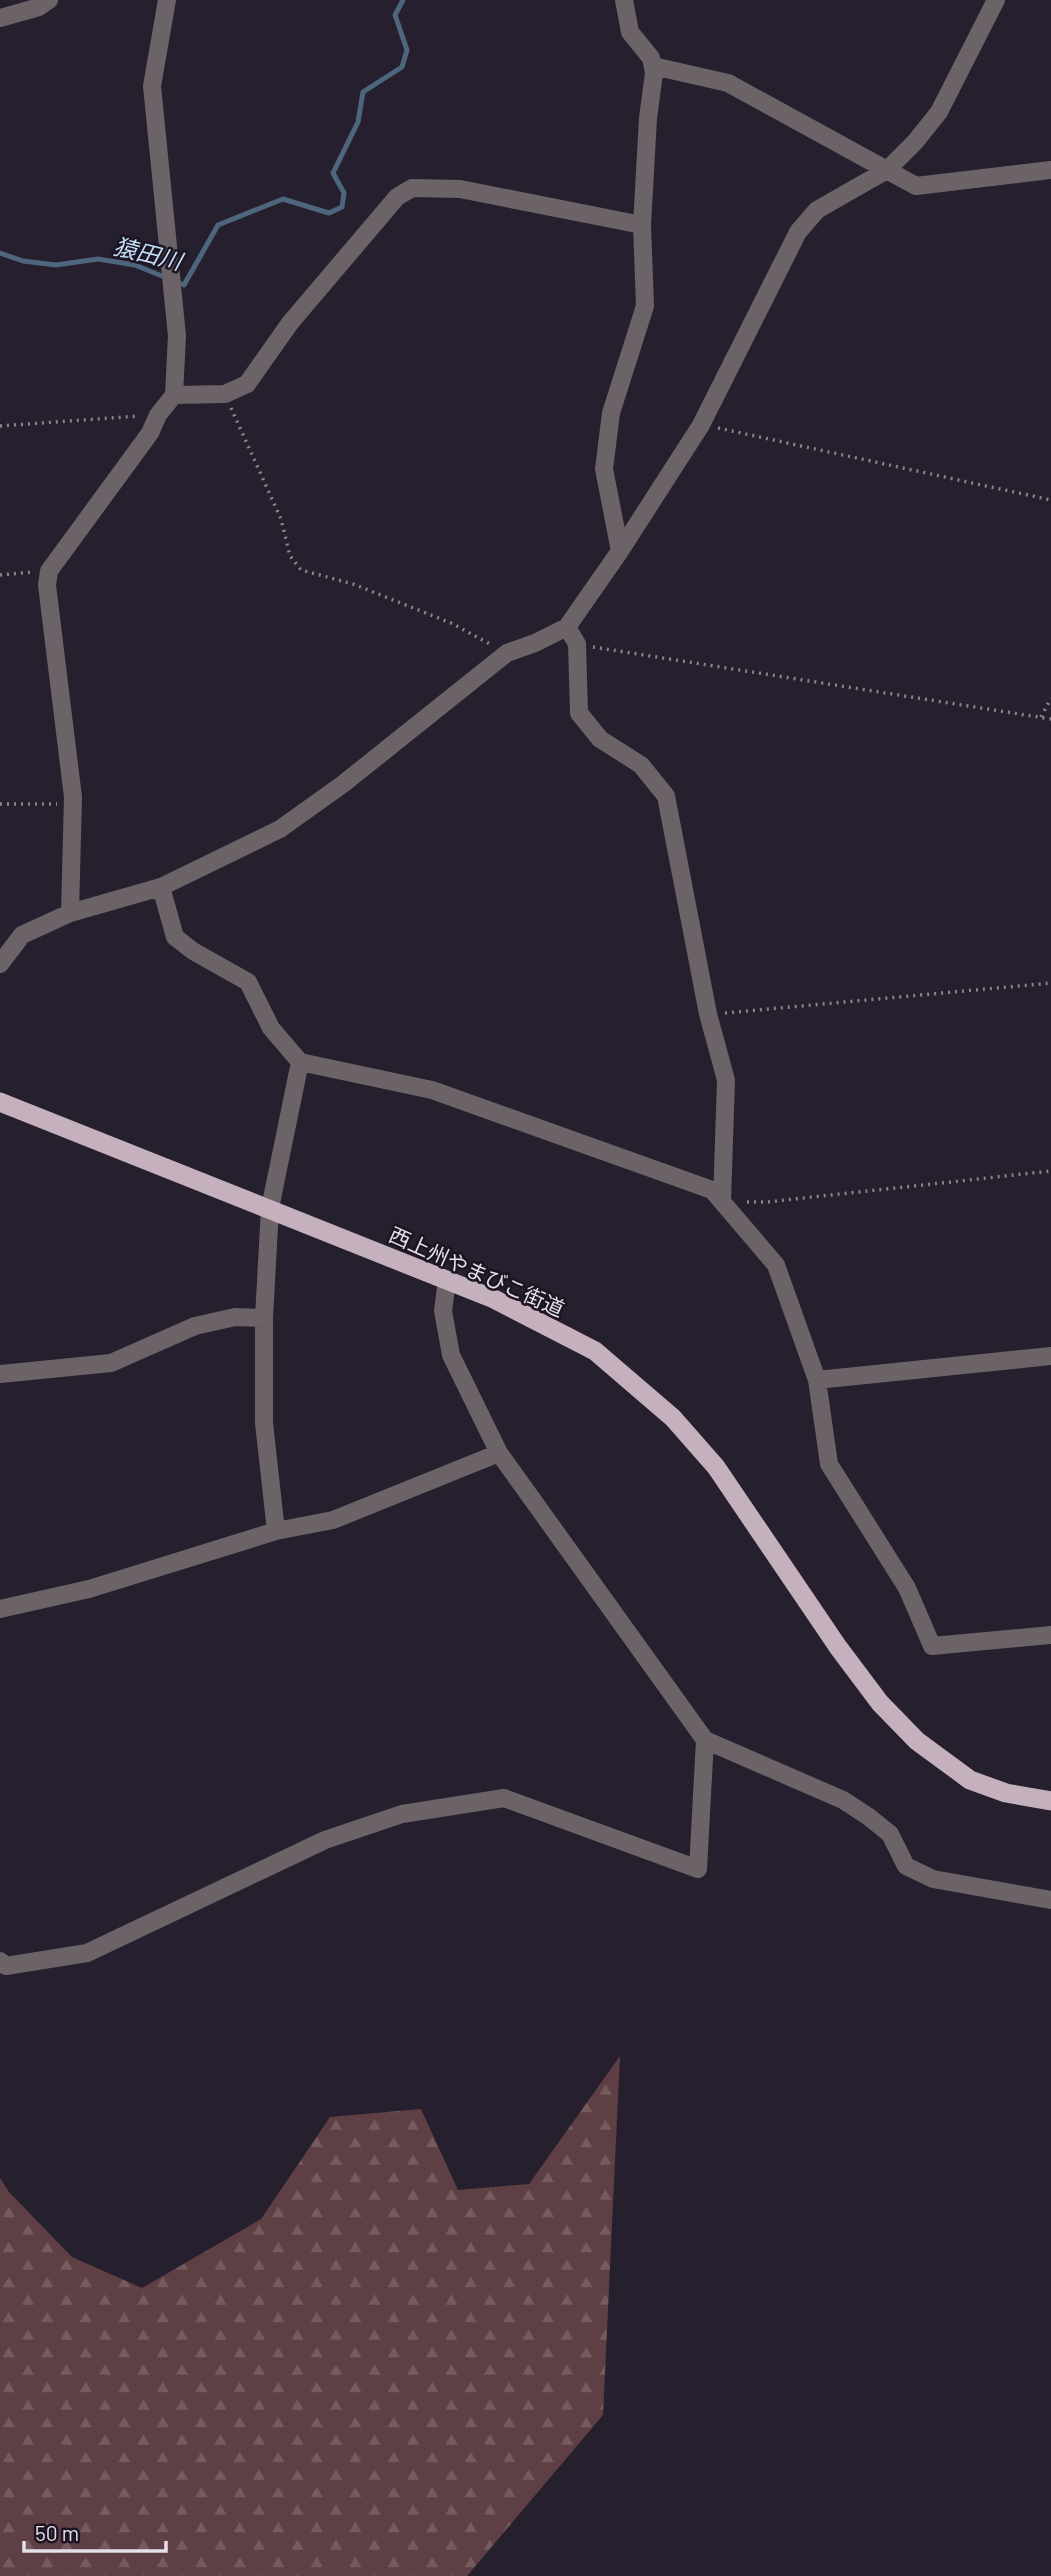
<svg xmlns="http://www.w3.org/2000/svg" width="1051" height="2576" font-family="Barlow,'Noto Sans JP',sans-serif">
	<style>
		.forest { fill: url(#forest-firs) }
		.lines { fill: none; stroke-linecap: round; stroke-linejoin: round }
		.stream { stroke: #4d657d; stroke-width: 5 }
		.path { stroke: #8a8490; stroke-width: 3.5; stroke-dasharray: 2 5; stroke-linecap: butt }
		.minor { stroke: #6b6368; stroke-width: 18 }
		.trunk { stroke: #c4b1bd; stroke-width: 19 }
		.labels { text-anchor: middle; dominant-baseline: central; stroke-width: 5; stroke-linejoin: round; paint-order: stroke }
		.street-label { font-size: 21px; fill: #e5e0ea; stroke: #1d1523 }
		.water-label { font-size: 23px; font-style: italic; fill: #c3def8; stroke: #1d1523 }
	</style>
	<defs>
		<pattern id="forest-firs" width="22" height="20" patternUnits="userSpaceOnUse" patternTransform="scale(1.75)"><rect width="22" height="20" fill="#5e3f43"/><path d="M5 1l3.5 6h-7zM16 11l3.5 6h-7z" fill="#755a5e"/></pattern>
	</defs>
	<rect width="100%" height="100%" fill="#261f2d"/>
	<path class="forest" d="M620,2056L603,2415L467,2576H0V2178L9,2192L72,2257L142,2288L261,2219L330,2117L421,2109L458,2190L529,2184Z"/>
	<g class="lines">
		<path class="stream" d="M0,253L23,261L56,265L98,259L135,265L167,278
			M176,282L184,285L218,225L283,199L329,213L342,207L344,193L333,173L358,122L363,92L402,67L407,50L395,15L403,0"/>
		<path class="path" d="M231,408L281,519L290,556L301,570L353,584L451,623L490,644
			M0,426L138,416
			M718,428L1051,500
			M0,575L33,572
			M593,647L1051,719
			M1041,717L1051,698
			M0,804H57
			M725,1013L1051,983
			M747,1202H767L1051,1171"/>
		<path class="minor" d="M0,18L39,7L49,0
			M653,66L728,83L916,186L1051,170
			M174,395L225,394L247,384L290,323L397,197L412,188L460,189L642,225
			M620,551L604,469L611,413L645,306L642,225L648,118L654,73L651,58L630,32L624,0
			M567,627L577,644L579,713L600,739L641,765L666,796L708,1014L726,1080L722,1201
			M161,887L175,937L193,951L248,982L271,1028L300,1062L432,1090L712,1190L776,1265L817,1380L829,1464L907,1588L932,1646L1051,1635
			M70,913L73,797L47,585L49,571L150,433L158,415L174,395L177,336L152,86L167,0
			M0,964L22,935L70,913L161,887L280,829L343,784L507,653L535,643L567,627L620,551L701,425L798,232L817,210L887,170L915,142L939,112L996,0
			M447,1280L443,1311L451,1355L499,1453L705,1740L843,1800L869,1817L890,1834L906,1866L933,1879L1051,1900
			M0,1374L111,1363L195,1326L235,1317L264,1318
			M817,1380L1051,1356
			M276,1531L264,1423V1318L270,1208L300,1062
			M0,1609L89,1589L276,1531L333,1520L499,1453
			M0,1961L6,1966L87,1953L325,1840L402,1814L504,1798L698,1869L705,1740"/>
		<path class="trunk" d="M0,1102L494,1299L595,1351L673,1418L716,1467L838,1647L880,1703L917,1741L970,1780L1006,1793L1051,1801"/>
	</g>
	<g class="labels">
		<g class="street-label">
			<text transform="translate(477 1271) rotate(24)">西上州やまびこ街道</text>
		</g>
		<g class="water-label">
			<text transform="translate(148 253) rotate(14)">猿田川</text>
		</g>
	</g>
	<path d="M24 2541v10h142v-10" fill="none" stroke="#e5e0ea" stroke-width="3.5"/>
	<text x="35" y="2541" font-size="21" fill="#e5e0ea" stroke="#1d1523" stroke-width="5" paint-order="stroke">50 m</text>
</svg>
